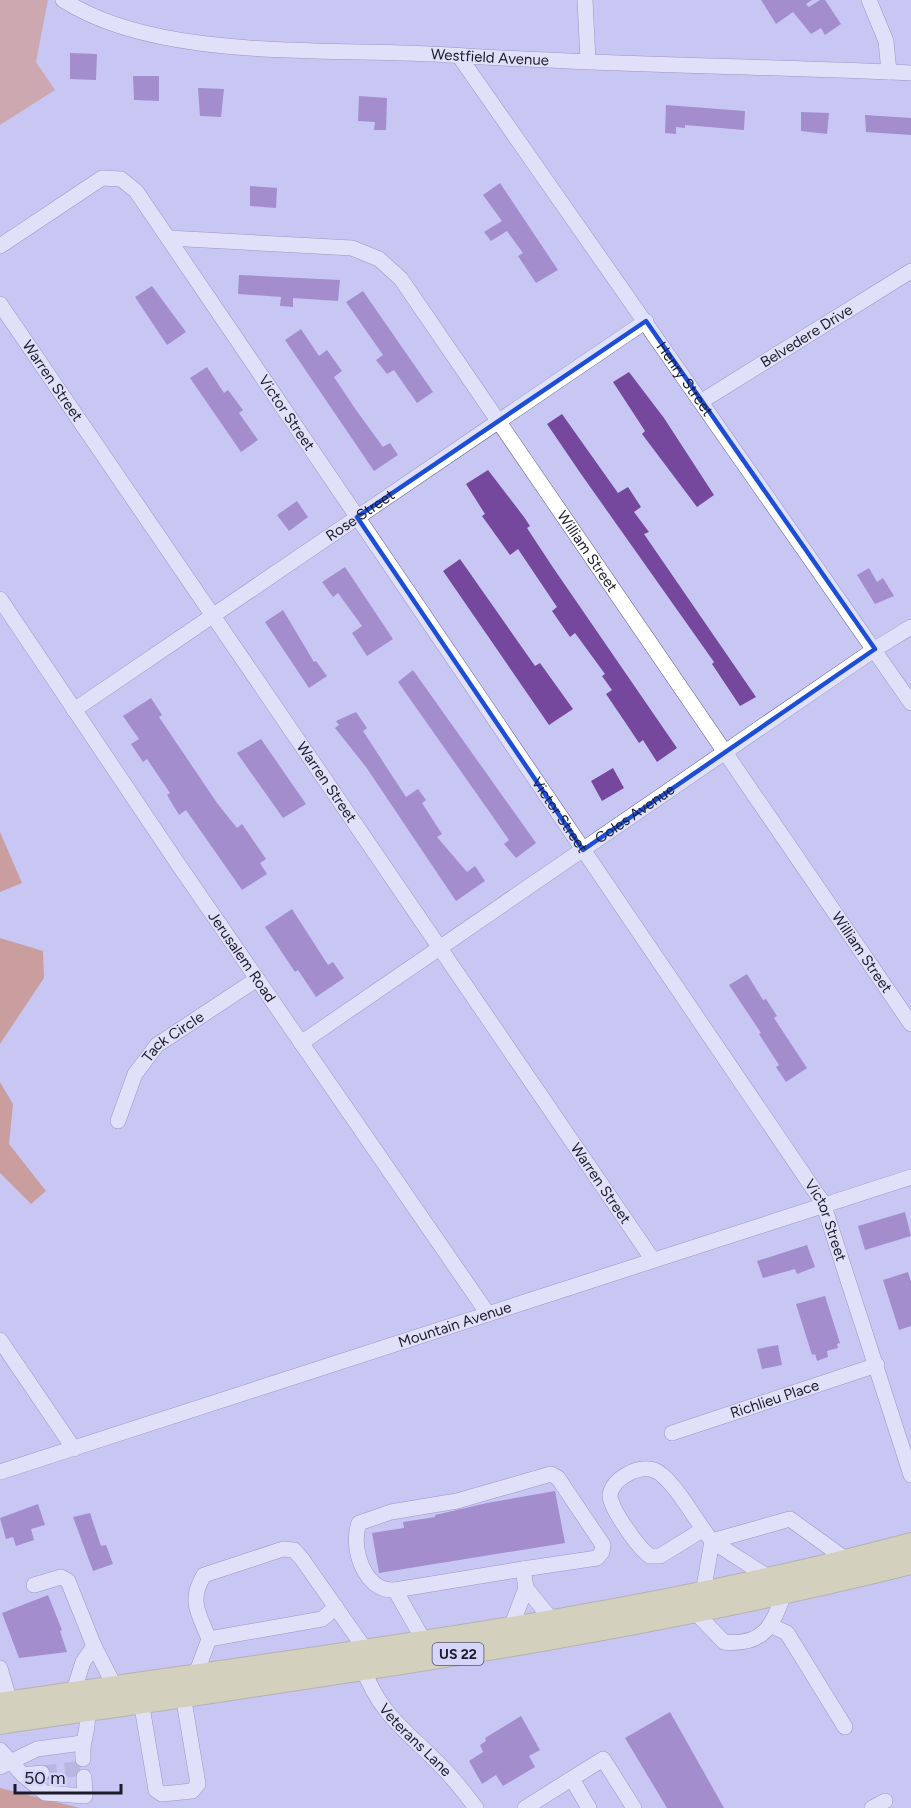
<svg xmlns="http://www.w3.org/2000/svg" width="911" height="1808" font-family="Figtree,sans-serif">
	<style>
		.green { fill: #d4845d }
		.forest { fill: #cc6b39 }
		.building { fill: #75489e }
		.lines { fill: none; stroke-linecap: round; stroke-linejoin: round }
		.minor-tunnel { stroke: #a6a5cc; stroke-width: 15; stroke-dasharray: 15 8; stroke-linecap: butt }
		.minor-casing { stroke: #5f5d85; stroke-width: 16 }
		.highway-casing { stroke: #9c985f; stroke-width: 24 }
		.minor { stroke: #fff; stroke-width: 15 }
		.highway { stroke: #e1dc7b; stroke-width: 22 }
		.marked { fill: none; stroke: #1d4ed8; stroke-width: 4.5; stroke-linejoin: round }
		.labels { text-anchor: middle; dominant-baseline: central; stroke-width: 6; stroke-linejoin: round; paint-order: stroke }
		.shield { fill: #d5d5fa; stroke: #545369; stroke-width: 1.5 }
		.shield-label { font-size: 14px; font-weight: bold; fill: #1c1b2b }
		.street-label { font-size: 15px; fill: #1c1b2b; stroke: #d5d5fa }
	</style>
	<rect width="100%" height="100%" fill="#c8c7f4"/>
	<path class="green" d="M0,0H48L36,62L55,90L0,125Z"/>
	<path class="forest" d="M0,832L22,883L0,892Z
		M0,938L43,951L44,978L0,1044Z
		M0,1082L13,1104L9,1144L46,1191L31,1204L0,1173Z
		M0,1788L80,1808H0Z"/>
	<path class="building" d="M761,0H812L806,4L809,7L820,0H825L841,24L825,35L821,28L811,34L793,12L776,24Z
		M70,53L97,54L96,80L70,79Z
		M133,76H159V101L134,100Z
		M198,88L224,89L221,117L200,116Z
		M359,96L387,98L386,130H374L375,122L358,121Z
		M666,105L745,111L744,130L685,125V128L676,127V134L665,133Z
		M801,112L829,113L827,134L801,131Z
		M865,115L911,118V135L866,132Z
		M500,183L558,270L536,283L518,256L523,253L507,231L491,241L484,232L502,221L483,195Z
		M250,186L277,188L276,208L250,206Z
		M239,275L340,280L338,301L293,298V307L280,306L281,297L238,294Z
		M152,286L186,332L167,345L135,297Z
		M363,291L433,392L417,403L394,370L387,374L376,360L383,355L346,302Z
		M301,329L319,356L327,350L342,371L334,377L356,410L383,447L390,443L398,455L374,471L285,340Z
		M207,367L224,393L228,390L243,410L239,413L258,440L241,452L190,378Z
		M629,372L664,418L714,495L697,507L642,434L645,431L613,382Z
		M562,414L618,493L628,487L641,507L634,512L649,532L644,534L756,697L740,706L712,664L714,662L581,474L547,424Z
		M488,470L524,517L530,526L527,528L552,566L677,748L657,762L643,740L639,743L625,722L606,694L612,690L602,676L605,674L575,633L570,637L552,611L557,607L518,549L510,555L482,516L485,514L466,484Z
		M297,501L308,517L289,531L277,515Z
		M460,559L535,666L540,663L573,709L549,725L443,571Z
		M345,567L393,639L367,656L352,633L362,626L338,593L333,597L322,582Z
		M869,568L877,582L883,578L894,596L875,604L857,575Z
		M283,610L314,662L316,661L327,676L309,688L265,622Z
		M413,670L536,843L516,858L504,844L509,840L486,807L398,682Z
		M151,698L162,715L159,717L217,803L237,828L242,824L266,859L260,863L267,874L242,890L186,810L179,815L167,795L170,793L147,759L143,762L131,744L139,739L123,716Z
		M356,712L367,728L363,731L406,797L418,789L426,800L422,803L442,834L437,837L467,872L475,866L485,881L456,901L366,767L335,728L339,725L336,721Z
		M261,739L306,804L283,818L237,753Z
		M613,768L624,788L602,801L591,781Z
		M292,909L328,965L333,962L344,978L316,997L298,970L295,972L265,927Z
		M747,974L763,1000L766,999L777,1016L774,1018L807,1068L786,1082L776,1067L779,1065L759,1034L761,1033L729,985Z
		M905,1212L911,1236L865,1250L858,1226Z
		M807,1245L815,1267L797,1274L795,1269L763,1278L757,1261Z
		M908,1272L911,1282V1326L899,1330L883,1280Z
		M825,1296L840,1343L837,1344L838,1348L827,1351L828,1357L817,1361L815,1354L812,1355L796,1304Z
		M778,1345L782,1365L762,1369L757,1349Z
		M555,1491L565,1543L379,1573L372,1533L404,1528L403,1522L435,1517V1515L487,1503Z
		M38,1504L45,1525L31,1529L34,1540L16,1546L13,1537L6,1539L0,1518Z
		M90,1513L101,1546L106,1545L113,1564L93,1571L73,1517Z
		M48,1595L62,1630L60,1631L67,1652L19,1658L2,1613Z
		M670,1712L724,1808H667L625,1738Z
		M521,1716L540,1750L529,1756L535,1767L503,1786L496,1775L482,1784L469,1761L483,1752L480,1745L486,1741L485,1738Z"/>
	<g class="lines">
		<path class="minor-tunnel" d="M42,1773L83,1768"/>
		<g class="minor-casing">
			<g id="minor">
				<path id="s1" d="M63,0C161,63 336,47 449,55C603,65 757,66 911,73"/>
				<path d="M585,0L588,61"/>
				<path d="M869,0L886,41L889,72"/>
				<path id="s2" d="M459,56L911,703"/>
				<path id="s3" d="M168,238L352,248L379,259L401,279L911,1024"/>
				<path id="s4" d="M0,246L102,178L121,179L136,191L823,1203L911,1475"/>
				<path id="s5" d="M0,304L653,1260"/>
				<path id="s6" d="M702,401L911,271"/>
				<path id="s7" d="M0,599L178,864L488,1314"/>
				<path id="s8" d="M74,710L646,321"/>
				<path id="s9" d="M301,1043L875,649L911,627"/>
				<path id="s10" d="M118,1121L135,1074L157,1045L257,979"/>
				<path d="M0,1340L74,1449"/>
				<path id="s11" d="M672,1433L877,1365"/>
				<path id="s12" d="M0,1472L911,1177"/>
				<path d="M702,1530L660,1556H650C640,1550 609,1507 610,1495C613,1478 638,1465 654,1470C672,1476 698,1525 712,1541L790,1519L848,1561"/>
				<path d="M34,1585L61,1577L68,1581L94,1646L115,1687"/>
				<path d="M395,1590L523,1569"/>
				<path d="M703,1593L712,1541L771,1579"/>
				<path d="M696,1613L724,1642C764,1646 772,1626 784,1594"/>
				<path d="M772,1626L787,1633L845,1727"/>
				<path d="M511,1627L526,1588"/>
				<path d="M209,1639L322,1619L336,1607"/>
				<path d="M424,1641L395,1590C364,1592 350,1547 359,1523L391,1512L457,1501L551,1474L558,1478L603,1545L602,1552L597,1558L523,1569L526,1588L552,1620"/>
				<path d="M0,1668L10,1702"/>
				<path id="s13" d="M363,1668C380,1715 407,1731 440,1765C453,1778 465,1793 476,1808"/>
				<path d="M196,1674L209,1639C199,1614 188,1601 204,1575L283,1549L294,1550L302,1559L365,1649"/>
				<path d="M73,1693L83,1662L94,1646"/>
				<path d="M141,1701L156,1790L162,1794L192,1791L198,1784L183,1695"/>
				<path d="M0,1750L23,1775L45,1793L85,1796L84,1777"/>
				<path d="M83,1759C81,1737 90,1733 87,1710"/>
				<path d="M0,1767L37,1749L82,1743"/>
				<path d="M23,1775L42,1773"/>
				<path d="M572,1779L589,1808"/>
				<path d="M525,1808L603,1759L634,1808"/>
				<path d="M872,1808L885,1801"/>
			</g>
		</g>
		<g class="highway-casing">
			<path id="highway" d="M0,1704C304,1658 613,1624 911,1544
				M0,1723C305,1678 611,1638 911,1563"/>
		</g>
		<use href="#minor" class="minor"/>
		<use href="#highway" class="highway"/>
	</g>
	<path d="M0 0H911V1808H0ZM646,321L875,649L583,850L357,517Z" fill="#c8c7f4" fill-opacity=".55" fill-rule="evenodd"/>
	<path class="marked" d="M646,321L875,649L583,850L357,517Z"/>
	<g class="labels">
		<rect class="shield" x="432.5" y="1643" width="51" height="22" rx="4.5"/>
		<g class="shield-label">
			<text x="458" y="1654">US 22</text>
		</g>
		<g class="street-label">
			<text stroke="none"><textPath href="#s1" startOffset="435">Westfield Avenue</textPath></text>
			<text stroke="none"><textPath href="#s6" startOffset="123">Belvedere Drive</textPath></text>
			<text stroke="none"><textPath href="#s2" startOffset="394">Henry Street</textPath></text>
			<text stroke="none"><textPath href="#s5" startOffset="93">Warren Street</textPath></text>
			<text stroke="none"><textPath href="#s4" startOffset="429">Victor Street</textPath></text>
			<text stroke="none"><textPath href="#s8" startOffset="346">Rose Street</textPath></text>
			<text stroke="none"><textPath href="#s3" startOffset="573">William Street</textPath></text>
			<text stroke="none"><textPath href="#s5" startOffset="579">Warren Street</textPath></text>
			<text stroke="none"><textPath href="#s9" startOffset="405">Coles Avenue</textPath></text>
			<text stroke="none"><textPath href="#s4" startOffset="915">Victor Street</textPath></text>
			<text stroke="none"><textPath href="#s3" startOffset="1059">William Street</textPath></text>
			<text stroke="none"><textPath href="#s7" startOffset="432">Jerusalem Road</textPath></text>
			<text stroke="none"><textPath href="#s10" startOffset="104">Tack Circle</textPath></text>
			<text stroke="none"><textPath href="#s5" startOffset="1065">Warren Street</textPath></text>
			<text stroke="none"><textPath href="#s4" startOffset="1401">Victor Street</textPath></text>
			<text stroke="none"><textPath href="#s12" startOffset="478">Mountain Avenue</textPath></text>
			<text stroke="none"><textPath href="#s11" startOffset="108">Richlieu Place</textPath></text>
			<text stroke="none"><textPath href="#s13" startOffset="90">Veterans Lane</textPath></text>
		</g>
	</g>
	<path d="M15 1784v9h106v-9" fill="none" stroke="#1c1b2b" stroke-width="3"/>
	<text x="24" y="1784" font-size="18" fill="#1c1b2b" stroke="#d5d5fa" stroke-width="4.5" paint-order="stroke">50 m</text>
</svg>
